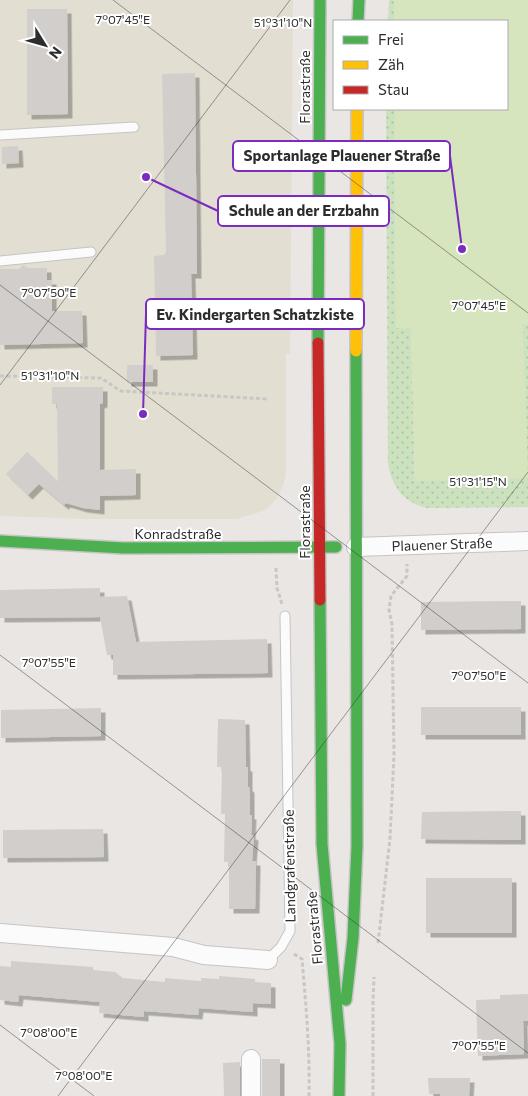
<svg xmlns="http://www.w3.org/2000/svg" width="528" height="1096" font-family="Commissioner,sans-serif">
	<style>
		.education { fill: #e3ded2 }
		.grass { fill: url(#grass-dots) }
		.pitch { fill: #d6e5bd }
		.building { fill: #d1cecc; filter: url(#shadow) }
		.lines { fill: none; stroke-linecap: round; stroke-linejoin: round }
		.lane-casing { stroke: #c6c4c5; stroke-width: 11 }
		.street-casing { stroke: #c6c4c5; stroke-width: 20 }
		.fast-casing { stroke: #c6c4c5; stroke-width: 14 }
		.slow-casing { stroke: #c6c4c5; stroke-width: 14 }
		.jam-casing { stroke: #c6c4c5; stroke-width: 14 }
		.path { stroke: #c7c7c6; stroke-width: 3; stroke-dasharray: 4 2.5; stroke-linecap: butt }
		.lane { stroke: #fcfbfb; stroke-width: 9 }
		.street { stroke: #fcfbfb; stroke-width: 18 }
		.fast { stroke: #4caf50; stroke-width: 11 }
		.slow { stroke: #ffc107; stroke-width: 11 }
		.jam { stroke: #c62828; stroke-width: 11 }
		.ticks { fill: none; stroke: #2c2c2c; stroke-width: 1; stroke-opacity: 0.45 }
		.labels { text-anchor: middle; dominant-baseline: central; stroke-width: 4; stroke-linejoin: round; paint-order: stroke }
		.street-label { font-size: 14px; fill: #2c2c2c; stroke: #fff }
		.ticks-label { font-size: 12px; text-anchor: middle; fill: #2c2c2c; stroke: #fff; stroke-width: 4; stroke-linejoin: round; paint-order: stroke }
		.leader { fill: none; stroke: #7b2cbf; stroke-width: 2 }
		.callout-dot { fill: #7b2cbf; stroke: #fff; stroke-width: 2 }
		.callout { fill: #fff; stroke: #7b2cbf; stroke-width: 2 }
		.callout-label { font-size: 15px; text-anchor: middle; font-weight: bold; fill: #2c2c2c }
	</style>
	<defs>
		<pattern id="grass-dots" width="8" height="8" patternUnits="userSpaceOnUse" patternTransform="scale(1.25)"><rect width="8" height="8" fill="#cce2bf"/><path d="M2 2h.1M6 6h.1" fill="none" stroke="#afc2a4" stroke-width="1.8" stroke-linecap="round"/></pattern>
		<filter id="shadow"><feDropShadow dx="4.5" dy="4.5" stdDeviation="0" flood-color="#0004"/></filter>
	</defs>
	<rect width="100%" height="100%" fill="#e9e6e3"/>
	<path class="education" d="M0,0H293L290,354H286V472L284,483L277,498L266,510L237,519H89L0,516Z"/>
	<path class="grass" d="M389,0H394V21H388Z
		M386,109H395L396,328H411L415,481L523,324H528V507L427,508C404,503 391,486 388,463Z"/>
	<path class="pitch" d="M394,0H528V324L523,325L528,478L415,481L411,329L396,328L395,109H507V21H394Z"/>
	<path class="building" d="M27,9H67L68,114L27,115Z
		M195,73L197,274H191L193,355L156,356L154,256L164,255L166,252L162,74Z
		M18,146L19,163L2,164V147Z
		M23,265L28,268H47V280H52V311H82L83,343L0,345V269H19Z
		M127,365H153V382H127Z
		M52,387H103V403L100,404V470L136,469V495L100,496V510L83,508L66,503L64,505L39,484L28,495L6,474L27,452L58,482L57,404H52Z
		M100,588V597L127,596L136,642L267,639L268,673L113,675V655H107L100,617L0,618V590Z
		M521,601V629L421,630V602Z
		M421,707H521V735H421Z
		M101,708V736L1,738V710Z
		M218,719L245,720L246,767H248V787L250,788V815H252L251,835L254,836L252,861H256L255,909H229V862H224L225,814H221L222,767H217Z
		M521,811V840L421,839L422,812Z
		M103,829L104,857L3,858V830Z
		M426,878H512V933H426Z
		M11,961L93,967V970L115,972L123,978L165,982V978L201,981V978L219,979V976L255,979V982L271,983V1004L253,1003V1012L199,1008L198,1015L144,1011V1017L99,1013L100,1002L19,995L18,1002L0,1000V966L11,967Z
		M528,994V1021H523L524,1054L478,1056L476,1000L500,999V995Z
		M262,1059H280V1096H262Z
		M240,1062V1096H224L223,1063Z
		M428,1078H470L469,1096H440V1094H429Z"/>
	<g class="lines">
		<g class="lane-casing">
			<path id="lane" d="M0,135L134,127
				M0,261L91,252
				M268,960L281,947L290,931L285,616"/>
		</g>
		<g class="street-casing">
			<path id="street" d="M356,547L528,541
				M0,933L173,947L204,955L268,960
				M251,1096V1059"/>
		</g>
		<g class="fast-casing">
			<path id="fast" d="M358,21L359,0
				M318,343L320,0
				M0,541L123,548L336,547
				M320,600L322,844L340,1044L339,1096
				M346,1000L353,938L357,846L356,351"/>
		</g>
		<g class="slow-casing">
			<path id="slow" d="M356,351L357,109"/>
		</g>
		<g class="jam-casing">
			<path id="jam" d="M318,343L320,600"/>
		</g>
		<path class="path" d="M0,376L101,378L121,391L268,399
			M276,568L277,588L282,604
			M378,943L390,839L394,755L392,624L389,610L391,596L407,576V564
			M294,954L302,959C306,1005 310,1050 309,1096
			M373,1096V1003L374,977"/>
		<use href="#lane" class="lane"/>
		<use href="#street" class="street"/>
		<use href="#fast" class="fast"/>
		<use href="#slow" class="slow"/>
		<use href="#jam" class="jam"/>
	</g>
	<path class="ticks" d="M113,0L528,313M0,285L528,683M0,385L290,0M0,655L528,1053M0,1025L94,1096M58,1096L528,472"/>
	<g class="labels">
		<g class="street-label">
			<text transform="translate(304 87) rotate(-90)">Florastraße</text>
			<text transform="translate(304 522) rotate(-90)">Florastraße</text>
			<text x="178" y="533">Konradstraße</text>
			<text transform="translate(442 544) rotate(-2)">Plauener Straße</text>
			<text transform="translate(289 866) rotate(-91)">Landgrafenstraße</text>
			<text transform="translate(314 928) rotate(-95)">Florastraße</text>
		</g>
	</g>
	<g class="ticks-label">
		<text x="123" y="24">7°07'45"E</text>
		<text x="283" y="27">51°31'10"N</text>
		<text x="49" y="297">7°07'50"E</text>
		<text x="479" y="310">7°07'45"E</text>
		<text x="50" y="380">51°31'10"N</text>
		<text x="478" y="486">51°31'15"N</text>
		<text x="49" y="667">7°07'55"E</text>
		<text x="479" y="680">7°07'50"E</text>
		<text x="49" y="1037">7°08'00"E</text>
		<text x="479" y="1050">7°07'55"E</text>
		<text x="84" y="1080">7°08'00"E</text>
	</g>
	<path class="leader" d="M462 249L450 156M146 177L218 211M143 414L146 314"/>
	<g class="callout-dot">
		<circle cx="462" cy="249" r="5"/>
		<circle cx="146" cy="177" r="5"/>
		<circle cx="143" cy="414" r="5"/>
	</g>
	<g class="callout">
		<rect x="233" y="141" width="217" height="30" rx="5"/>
		<rect x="218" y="196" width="171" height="30" rx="5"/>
		<rect x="146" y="299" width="218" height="30" rx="5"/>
	</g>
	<g class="callout-label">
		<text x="342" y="161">Sportanlage Plauener Straße</text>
		<text x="304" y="216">Schule an der Erzbahn</text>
		<text x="255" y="320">Ev. Kindergarten Schatzkiste</text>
	</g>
	<rect x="333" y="20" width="175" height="90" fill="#ffffff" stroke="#ababab"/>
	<rect x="343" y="36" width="25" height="8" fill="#4caf50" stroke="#ababab"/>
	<text x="378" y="45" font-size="15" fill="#2c2c2c">Frei</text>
	<rect x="343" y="61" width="25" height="8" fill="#ffc107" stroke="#ababab"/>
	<text x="378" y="70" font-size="15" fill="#2c2c2c">Zäh</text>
	<rect x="343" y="86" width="25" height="8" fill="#c62828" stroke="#ababab"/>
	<text x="378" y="95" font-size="15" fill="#2c2c2c">Stau</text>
	<g transform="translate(45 45) rotate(127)" stroke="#ffffff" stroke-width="4" paint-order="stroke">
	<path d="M0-4L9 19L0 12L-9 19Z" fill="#2c2c2c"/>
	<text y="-8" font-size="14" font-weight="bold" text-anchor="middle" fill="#2c2c2c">N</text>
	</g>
</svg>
